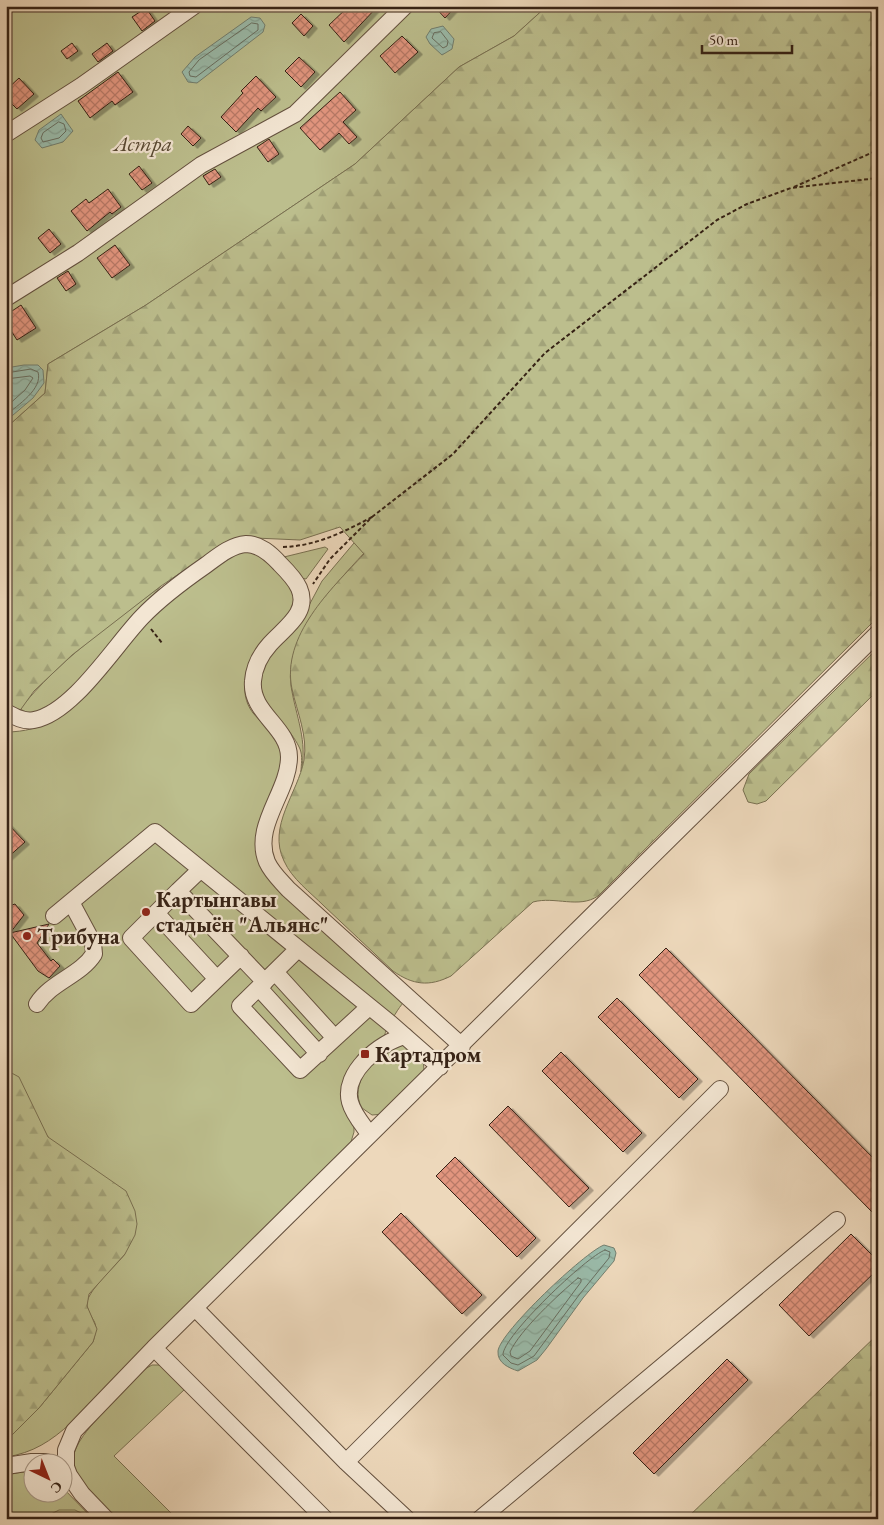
<svg xmlns="http://www.w3.org/2000/svg" width="884" height="1525" font-family="'EB Garamond',serif">
	<style>
		.green { fill: #bcbe8d; stroke: #797051 }
		.forest { fill: url(#forest-firs); stroke: #797051 }
		.water { fill: url(#water-waves); stroke: #727e6e }
		.lines { fill: none; stroke-linecap: round; stroke-linejoin: round }
		.shore { stroke: #686e60; stroke-width: 1 }
		.building { fill: url(#building-cross-hatch); stroke: #362215; filter: url(#shadow) }
		.minor-casing { stroke: #64503e; stroke-width: 18 }
		.path { stroke: #362215; stroke-width: 2; stroke-dasharray: 4 2.5; stroke-linecap: butt }
		.minor { stroke: #f3e6d3; stroke-width: 16 }
		.poi-dot { fill: #8f2418; stroke: #f3e6d3; stroke-width: 2 }
		.labels { text-anchor: middle; dominant-baseline: central; stroke-width: 4.5; stroke-linejoin: round; paint-order: stroke }
		.park-label { font-size: 22px; font-style: italic; fill: #584933; stroke: #f3e6d3 }
		.poi-label { font-size: 22px; font-weight: bold; fill: #362215; stroke: #f3e6d3; text-anchor: start }
	</style>
	<defs>
		<pattern id="forest-firs" width="22" height="20" patternUnits="userSpaceOnUse" patternTransform="scale(1.25)"><rect width="22" height="20" fill="#bcbe8d"/><path d="M5 1l3.5 6h-7zM16 11l3.5 6h-7z" fill="#a2a379"/></pattern>
		<pattern id="water-waves" width="16" height="10" patternUnits="userSpaceOnUse" patternTransform="scale(1.25)"><rect width="16" height="10" fill="#9abbaa"/><path d="M0 5q4-4 8 0t8 0" fill="none" stroke="#85a091"/></pattern>
		<pattern id="building-cross-hatch" width="8" height="8" patternUnits="userSpaceOnUse" patternTransform="scale(1.25)"><rect width="8" height="8" fill="#e1957e"/><path d="M0 0l8 8M0 8l8-8" fill="none" stroke="#b77966"/></pattern>
		<filter id="shadow"><feDropShadow dx="4.5" dy="2.5" stdDeviation="0" flood-color="#0004"/></filter>
	</defs>
	<rect width="100%" height="100%" fill="#edd8bb"/>
	<filter id="stains"><feTurbulence type="fractalNoise" baseFrequency=".004" numOctaves="4"/><feColorMatrix values="0 0 0 0 .2 0 0 0 0 .09 0 0 0 0 .02 0 0 0 .5 -.17"/></filter>
	<radialGradient id="worn" r=".72"><stop offset=".6" stop-color="#630" stop-opacity="0"/><stop offset="1" stop-color="#630" stop-opacity=".3"/></radialGradient>
	<path class="green" d="M6,6H547L514,36L459,67L355,164L146,305L48,364L45,393L6,428Z
		M354,543L364,553C333,587 284,637 291,686C296,717 308,741 301,772C301,764 303,757 300,749C286,717 245,701 267,659L306,611L322,581Z
		M325,547L328,549L306,579L301,578L284,557Z
		M244,551H255L288,581L299,601C288,616 250,663 246,677C243,689 245,703 253,713C266,728 280,740 283,761L257,848L404,1002C398,1008 392,1020 387,1028C385,1031 386,1034 383,1038C370,1051 359,1045 353,1066L354,1132L350,1145L71,1423C51,1441 33,1453 6,1457V1441L39,1408L93,1342C100,1319 92,1324 87,1306C84,1293 117,1265 125,1254L6,1073V732C80,732 106,660 152,616C169,600 200,573 220,561C227,556 236,554 244,551Z
		M161,586L68,693L42,711L28,713L20,709C59,660 111,624 161,586Z
		M394,1045H406L423,1059L424,1070L384,1114L372,1115L362,1108C348,1084 374,1057 394,1045Z
		M152,1365H160L185,1389L114,1456L177,1519H118C65,1467 55,1462 111,1404C123,1392 137,1372 152,1365Z
		M22,1472H32V1492H62L63,1488L93,1519C80,1510 56,1510 43,1518C29,1513 19,1515 6,1519V1475Z"/>
	<path class="forest" d="M547,6H878V617L598,896C579,909 555,896 533,902L451,976C429,987 413,985 393,971C370,949 347,928 324,906C310,892 292,879 284,861C267,826 298,793 304,760C308,736 297,712 292,689C281,636 331,589 364,554L340,527L300,540L255,538L217,548L161,586L72,655L34,691L6,730V428L45,393L48,364L146,305L355,164L459,67L514,36Z
		M878,648V690L766,801L757,804L748,802L743,790L749,774Z
		M6,1070L19,1077L48,1137L126,1191L135,1211L137,1224L135,1235L125,1254L89,1294L87,1306L97,1329L93,1342L39,1408L6,1441Z
		M878,1334V1519H686Z
		M59,1510H75L93,1519L43,1518Z"/>
	<path class="water" d="M251,17L260,18L265,25L263,32L197,83L188,82L182,72L195,57Z
		M443,26L454,39L452,49L442,55L430,44L426,37L431,29Z
		M61,114L73,131L63,142L42,148L35,140L39,130Z
		M24,365H38L43,370L44,383L33,398L6,421V368Z
		M604,1245L614,1248L616,1253L614,1261L583,1298L546,1349L537,1360L518,1371C509,1368 497,1363 498,1351C500,1332 585,1252 604,1245Z"/>
	<g class="lines">
		<path class="shore" d="M252,23L258,24V30L196,77L190,76L189,72L199,60Z
			M441,32L448,41L447,46L443,48L432,38L434,33Z
			M59,122L64,124L66,131L59,138L43,142L41,138L43,133Z
			M6,373L31,369L38,372C43,389 18,405 6,415
			M6,379L30,376L33,378L25,390L6,407
			M605,1250L610,1252L609,1258L579,1295L534,1356L518,1365L511,1363L503,1355C502,1337 587,1256 605,1250Z
			M578,1278L581,1279V1282L530,1351L518,1359L511,1356L510,1352C520,1330 559,1294 578,1278Z"/>
	</g>
	<path class="building" d="M349,6H378L344,42L329,25Z
		M434,6H456L445,18Z
		M146,8L155,21L142,31L132,17Z
		M301,14L313,26L304,36L292,23Z
		M402,36L418,52L395,73L380,56Z
		M72,43L78,51L67,59L61,51Z
		M107,43L113,51L98,62L92,54Z
		M299,57L315,72L301,87L285,71Z
		M118,72L133,92L115,105L112,101L90,118L78,101Z
		M256,76L276,97L261,111L258,108L236,132L221,117L243,93L241,91Z
		M19,78L34,94L17,109L6,98V90Z
		M340,92L356,110L343,122L357,137L349,144L339,133L320,150L300,128Z
		M188,126L201,138L193,146L181,134Z
		M269,139L279,154L268,162L257,147Z
		M139,166L152,183L142,190L129,174Z
		M215,169L221,177L209,185L203,176Z
		M108,189L121,207L112,214L110,212L87,231L71,211L86,199L89,203Z
		M49,229L61,244L50,253L38,238Z
		M115,245L130,265L112,278L97,258Z
		M68,271L76,284L66,291L57,278Z
		M21,305L36,328L17,340L6,323V315Z
		M6,822L25,842L6,859Z
		M15,904L24,915L10,933L49,924L37,943L51,961L53,959L60,966L49,978L38,971L10,933L6,939V907Z
		M666,948L878,1163V1207L872,1212L639,975Z
		M617,998L698,1079L679,1098L598,1017Z
		M561,1052L642,1133L623,1152L542,1071Z
		M508,1106L589,1188L569,1207L489,1125Z
		M455,1157L536,1238L517,1257L436,1176Z
		M401,1213L482,1295L462,1314L382,1232Z
		M851,1234L878,1261V1269L809,1336L779,1305Z
		M727,1359L748,1380L654,1474L633,1453Z"/>
	<g class="lines">
		<g class="minor-casing">
			<path id="minor" d="M6,134L81,86L194,6
				M6,298L78,253L201,165L295,114L405,6
				M6,712C15,717 24,722 34,720C73,713 115,645 142,617C161,597 183,581 206,565C217,557 231,545 246,544C260,544 271,554 280,564C287,571 295,579 299,588C310,613 284,628 270,644C261,654 254,667 253,681C250,713 289,727 289,757C289,792 252,826 267,862C272,873 281,881 288,889L462,1046
				M200,870L178,891L265,982
				M178,891L131,938L191,1004L241,956
				M156,913L217,979
				M54,916L155,832L391,1024L440,1067
				M298,949L240,1006L300,1070L369,1007
				M275,972L335,1038
				M259,988L319,1054
				M37,1004C51,982 81,975 94,954L93,943L71,902
				M370,1135C363,1125 353,1114 350,1102C342,1073 380,1042 405,1036
				M195,1308L346,1462L407,1519
				M154,1348L325,1519
				M346,1462L720,1089
				M6,1466L32,1462H46
				M106,1519L82,1494L69,1475L66,1467V1450L74,1431L154,1348L878,633
				M480,1519L837,1220"/>
		</g>
		<path class="path" d="M794,187L878,150
			M372,517L453,454L545,353L717,220L747,204L791,188L878,178
			M283,547C316,546 344,532 372,517L330,559L313,584
			M151,629L162,643"/>
		<use href="#minor" class="minor"/>
	</g>
	<g class="poi-dot">
		<circle cx="146" cy="912" r="5"/>
		<circle cx="27" cy="936" r="5"/>
		<rect x="360" y="1049" width="10" height="10" rx="2.5"/>
	</g>
	<g class="labels">
		<g class="park-label">
			<text x="143" y="143">Астра</text>
		</g>
		<g class="poi-label">
			<text x="156" y="899">Картынгавы<tspan x="156" dy="25">стадыён "Альянс"</tspan></text>
			<text x="37" y="936">Трибуна</text>
			<text x="375" y="1054">Картадром</text>
		</g>
	</g>
	<rect width="884" height="1525" fill="none" stroke="#edd8bb" stroke-width="25"/>
	<rect x="8" y="8" width="869" height="1510" fill="none" stroke="#362215" stroke-width="2.5"/>
	<rect x="12" y="12" width="859" height="1500" fill="none" stroke="#362215"/>
	<g transform="translate(48 1478) rotate(137)"><circle r="24" fill="#f3e6d3" stroke="#a79887"/>
	<path d="M0-4L9 19L0 12L-9 19Z" fill="#8f2418"/>
	<text y="-8" font-size="14" font-weight="bold" text-anchor="middle" fill="#362215">С</text>
	</g>
	<path d="M702 45v8h90v-8" fill="none" stroke="#362215" stroke-width="2.5"/>
	<text x="709" y="45" font-size="15" fill="#362215" stroke="#f3e6d3" stroke-width="4" paint-order="stroke">50 m</text>
	<rect width="100%" height="100%" filter="url(#stains)"/>
	<rect width="100%" height="100%" fill="url(#worn)"/>
</svg>
